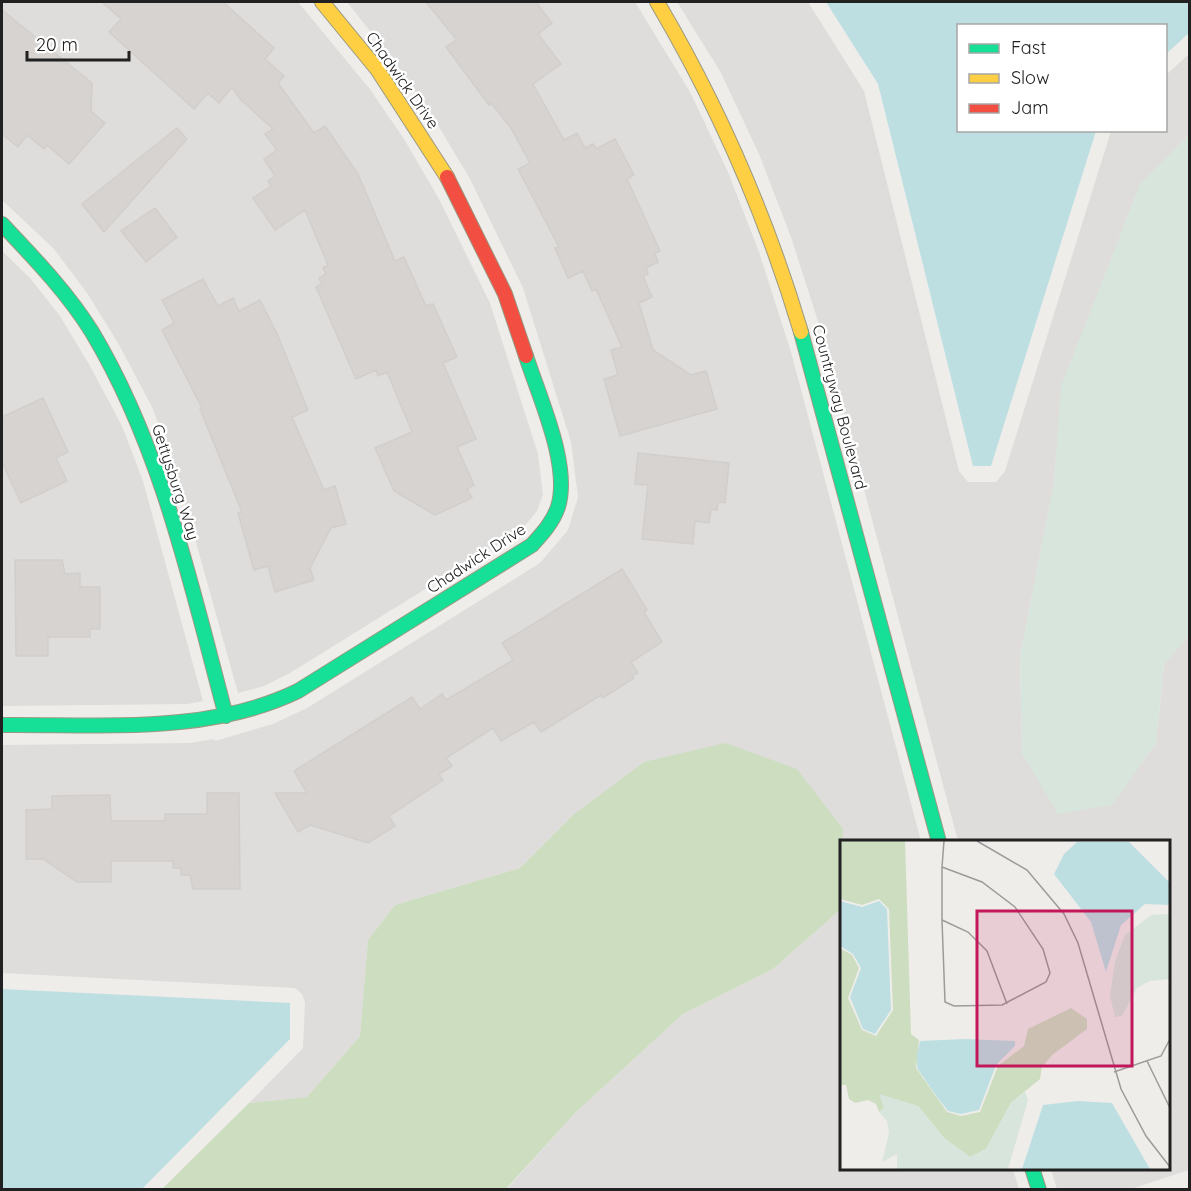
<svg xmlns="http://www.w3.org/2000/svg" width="1191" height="1191" font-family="Quicksand,sans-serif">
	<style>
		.residential { fill: #dedddb }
		.forest { fill: #cdddc0 }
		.wetland { fill: #d8e5dc }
		.water { fill: #bedfe2 }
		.building { fill: #d6d3d1; stroke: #d2cecb; stroke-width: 1.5 }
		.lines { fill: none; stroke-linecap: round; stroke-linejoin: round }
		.fast-casing { stroke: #9a9981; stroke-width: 16 }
		.slow-casing { stroke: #9a9981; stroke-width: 16 }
		.jam-casing { stroke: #9a9981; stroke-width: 16 }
		.fast { stroke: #16e098; stroke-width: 14 }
		.slow { stroke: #ffcf43; stroke-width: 14 }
		.jam { stroke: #f24e42; stroke-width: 14 }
		.labels { text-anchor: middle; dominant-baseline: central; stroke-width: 5; stroke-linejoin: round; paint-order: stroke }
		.street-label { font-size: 16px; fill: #212121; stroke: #fff }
		.inset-road { fill: none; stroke: #9d9b9a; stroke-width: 1.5 }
		.view { fill: #c2185b; fill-opacity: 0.15; stroke: #c2185b; stroke-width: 3 }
		.inset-edge { fill: none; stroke: #212121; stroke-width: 3 }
	</style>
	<rect width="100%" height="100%" fill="#efedea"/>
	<path class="residential" d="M2,2H298L369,88L404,139L439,199L490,303L538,454L543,495L537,511L522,529L290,673L264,686L238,693L175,467L152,407L118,343L87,293L54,249L2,200Z
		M347,2H635L690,92L728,172L759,252L791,352L921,841H843V829L573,815L520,868L395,905L368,940L360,1036L307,1097L249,1103L303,1048L305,1003L302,994L295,988L2,973V745L190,743L214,739L215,741L273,724L307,708L540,563L568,530L578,497L571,442L523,288L470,179L433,117L396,64Z
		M677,2H808L864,91L959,471L968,482H996L1005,471L1111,131L1166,130V75L1189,54V135L1140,185L1062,386L1054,483L1020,657L1022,753L1059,813L1112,804L1156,743L1164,664L1189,635V1170L1131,1189H1057L1051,1169L1168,1168V842L958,841L824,340L791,237L759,154L720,71Z
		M2,251L30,278L60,316L89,364L122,426L143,481L203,701L188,704L2,706Z
		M841,909L842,1168L1013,1169L1019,1189L506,1190L577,1111L683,1014L773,969Z"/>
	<path class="forest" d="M725,743L797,769L843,829L841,909L773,969L683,1014L577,1111L506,1189H162L249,1103L307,1097L360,1036L368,940L395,905L520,868L573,815L644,762Z"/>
	<path class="wetland" d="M1189,135V635L1164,664L1156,743L1112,805L1058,814L1022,753L1020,657L1054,483L1061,386L1140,185Z"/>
	<path class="water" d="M826,2H1189V33L1166,54V26H958V130L1096,131L991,466H973L878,84Z
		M2,989L290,1003V1039L142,1189H2Z"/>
	<path class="building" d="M102,2H223L274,48L265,59L284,76L278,83L314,133L325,126L358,174L395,261L404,257L426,306L433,304L457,357L443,363L476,439L457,447L474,485L467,489L472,498L435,515L394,491L375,448L412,432L387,372L378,376L376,370L356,379L316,287L322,284L319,278L326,274L323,268L328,265L305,210L275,230L253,198L271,186L268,181L275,176L264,159L277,150L265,134L273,129L240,99L232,87L219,103L208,93L194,109L109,32L121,19Z
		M426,2H536L552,23L538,34L561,64L533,84L564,140L577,133L585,148L593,144L596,149L615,139L634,175L627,179L660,251L655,253L658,262L646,268L648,274L643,276L652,297L639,303L653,350L691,375L706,371L717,409L620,436L604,379L618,375L611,350L622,347L596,289L592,291L583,271L568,278L555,248L559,247L518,169L530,163L511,128L491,103L489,105L446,47L457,40Z
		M2,10L92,83L91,111L105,123L69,164L47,145L44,149L27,135L18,147L2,134Z
		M177,128L187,139L104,232L82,204Z
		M155,208L177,237L146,262L121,231Z
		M203,279L218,306L233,298L239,311L260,300L278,336L308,410L292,417L324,490L335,486L346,524L331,528L310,568L314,580L275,592L268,566L254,570L238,513L242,512L200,409L202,408L162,330L174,323L162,300Z
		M43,398L68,452L56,458L67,481L21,503L2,462V417Z
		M638,453L729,463L725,503L718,502L717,510L711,509L709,523L695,521L693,544L642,539L648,485L635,484Z
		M15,560H62L65,574L80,573V587H100V629H90V637H48V656H16Z
		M622,569L647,610L644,612L662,642L631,662L638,673L632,676L634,678L603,698L601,695L541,732L534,722L501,741L493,728L446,758L452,766L439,774L443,780L389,816L395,826L368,843L310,825L298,832L275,793H307L294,771L412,697L420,709L442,694L446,700L513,660L502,643Z
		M207,793H239L240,889H193L190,875H181V868H173V861H111V882H77L43,859H26V810L52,809V796L110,795L111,821H165V814H207Z"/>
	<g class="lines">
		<g class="fast-casing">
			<path id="fast" d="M2,224C34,258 67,292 92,332C162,449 191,585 226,716
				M801,332L939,842
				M2,725C101,724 207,735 298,691L532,545C542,534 553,522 558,507C571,465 539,397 526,356
				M1032,1168L1039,1190"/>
		</g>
		<g class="slow-casing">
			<path id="slow" d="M322,2L377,69L447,177
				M657,2C719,107 766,215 801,332"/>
		</g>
		<g class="jam-casing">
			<path id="jam" d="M447,177L505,294L526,356"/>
		</g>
		<use href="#fast" class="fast"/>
		<use href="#slow" class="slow"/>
		<use href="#jam" class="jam"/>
	</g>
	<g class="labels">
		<g class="street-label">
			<text transform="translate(403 80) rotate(55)">Chadwick Drive</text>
			<text transform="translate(840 407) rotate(75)">Countryway Boulevard</text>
			<text transform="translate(176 482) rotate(72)">Gettysburg Way</text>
			<text transform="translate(476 558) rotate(-33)">Chadwick Drive</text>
		</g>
	</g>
	<g transform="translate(840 840)">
		<rect width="330" height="330" fill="#efedea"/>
		<path d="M0,1H65L71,194L79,200L76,228L107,272L121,276L140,272L158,226L184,206L188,189L231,168L247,179V189L212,215L202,227L200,239L171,263L146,309L130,317L104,298L78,266L40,255L44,268L39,272L36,264L28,260L15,263L9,259L6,245H0V108L12,115L19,128L8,158L22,190L36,196L53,170L49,69L39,59L22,65L0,59Z" fill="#cdddc0"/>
		<path d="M330,74V139L310,141L297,148L282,176L275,177L270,156L275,121L285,95L311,75ZM185,252L188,260L168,329H57V314L42,322L49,293L47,281L39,272L44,268L39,254L78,266L104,298L130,317L146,309L171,263Z" fill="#d8e5dc"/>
		<path d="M237,2H289L330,43L329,65L305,64L281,85L266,132L251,82L214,34L224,14ZM0,61L22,67L39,61L47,69L51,170L35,194L23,189L10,157L21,128L13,114L0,106ZM125,199L175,201V206L156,225L139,270L121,274L108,271L97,257L77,228V215L80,201ZM238,261L272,263L310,329H182L203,265Z" fill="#bedfe2"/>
		<path class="inset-road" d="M137,1L187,30L224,74L238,103L281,249L306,296L330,327M102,27L142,42L175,67L203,109L210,133L206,142L162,165L114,166L105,162L102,80V27L104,1M102,80L128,92L147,111L167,164M307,221L330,268M274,232L321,216L330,199"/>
		<path class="view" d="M137,71H292V226H137Z"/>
		<rect width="330" height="330" class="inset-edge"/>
	</g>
	<rect width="1191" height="1191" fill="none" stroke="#212121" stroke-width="6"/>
	<rect x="957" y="24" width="210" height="108" fill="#ffffff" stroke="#a6a6a6" stroke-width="1.5"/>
	<rect x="969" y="44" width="30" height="9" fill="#16e098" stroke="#a6a6a6" stroke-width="1.5"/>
	<text x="1011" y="54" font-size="18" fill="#212121">Fast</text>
	<rect x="969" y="74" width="30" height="9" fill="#ffcf43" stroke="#a6a6a6" stroke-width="1.5"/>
	<text x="1011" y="84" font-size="18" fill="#212121">Slow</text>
	<rect x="969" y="104" width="30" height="9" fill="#f24e42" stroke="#a6a6a6" stroke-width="1.5"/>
	<text x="1011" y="114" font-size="18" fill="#212121">Jam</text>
	<path d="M27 51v9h102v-9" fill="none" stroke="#212121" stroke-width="3"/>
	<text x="36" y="51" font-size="18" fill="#212121" stroke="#ffffff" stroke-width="4.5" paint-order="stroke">20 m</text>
</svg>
